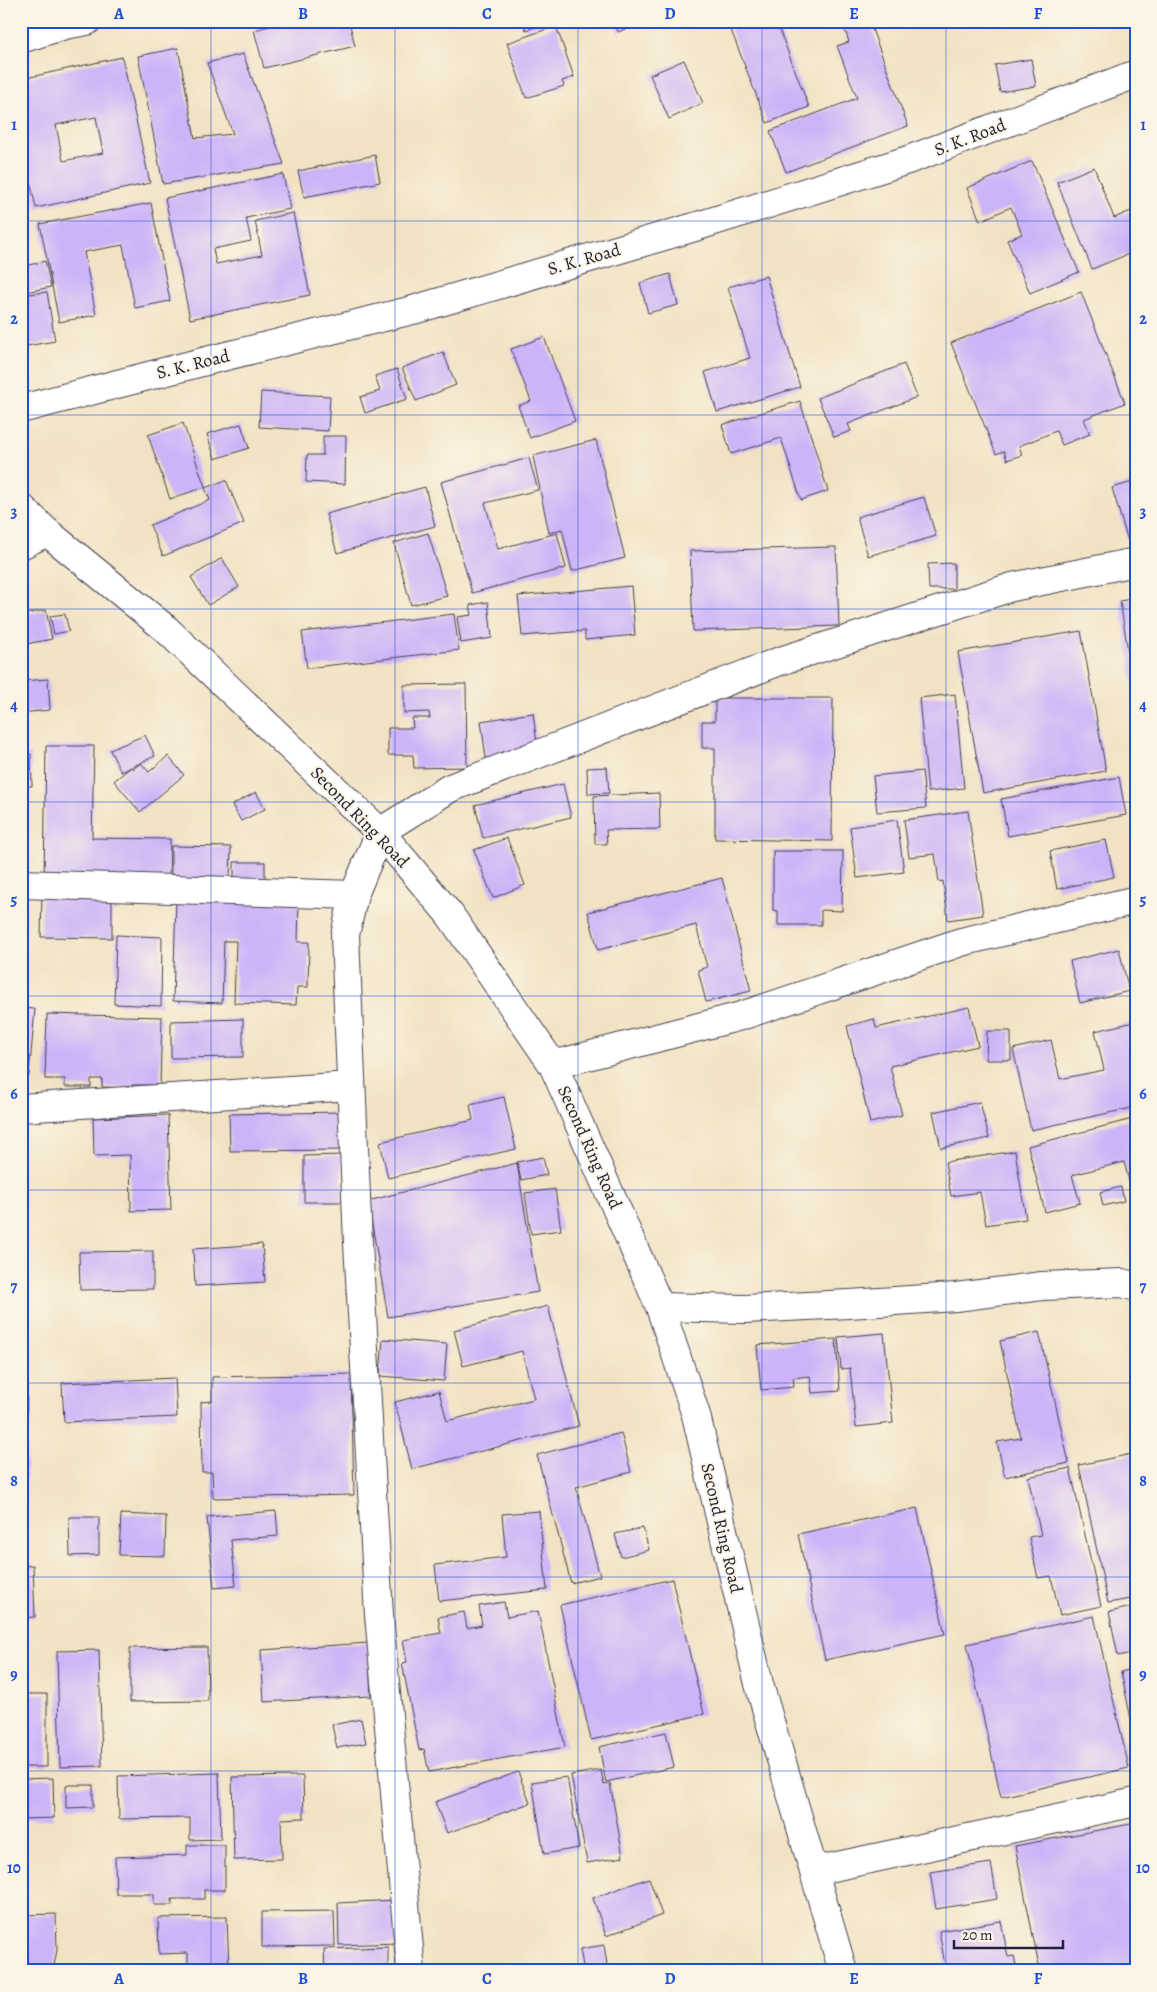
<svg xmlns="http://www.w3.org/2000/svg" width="1157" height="1992" font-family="Alegreya,serif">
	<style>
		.building { fill: #ccb4f8; fill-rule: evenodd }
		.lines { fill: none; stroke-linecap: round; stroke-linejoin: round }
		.minor-casing { stroke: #413f4f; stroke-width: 30 }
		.tertiary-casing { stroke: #413f4f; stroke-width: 30 }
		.minor { stroke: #fff; stroke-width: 28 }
		.tertiary { stroke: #fff; stroke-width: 28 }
		.grid { fill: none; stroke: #1d4ed8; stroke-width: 1; stroke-opacity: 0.55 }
		.labels { text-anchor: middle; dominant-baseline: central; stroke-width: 4; stroke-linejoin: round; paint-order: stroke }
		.street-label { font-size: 18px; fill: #22223b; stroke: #fcf5e5 }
		.neatline { fill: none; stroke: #1d4ed8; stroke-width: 2 }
		.grid-label { font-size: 16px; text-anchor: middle; font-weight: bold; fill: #1d4ed8 }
	</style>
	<rect width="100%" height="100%" fill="#fcf5e5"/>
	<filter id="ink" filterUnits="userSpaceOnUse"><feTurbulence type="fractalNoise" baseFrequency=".02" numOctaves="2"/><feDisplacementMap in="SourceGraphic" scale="10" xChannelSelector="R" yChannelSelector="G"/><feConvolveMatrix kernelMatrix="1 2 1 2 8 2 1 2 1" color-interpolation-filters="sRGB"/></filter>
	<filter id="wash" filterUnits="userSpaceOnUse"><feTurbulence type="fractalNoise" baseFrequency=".0096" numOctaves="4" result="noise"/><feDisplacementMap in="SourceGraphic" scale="20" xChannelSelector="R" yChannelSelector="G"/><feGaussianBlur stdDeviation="1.12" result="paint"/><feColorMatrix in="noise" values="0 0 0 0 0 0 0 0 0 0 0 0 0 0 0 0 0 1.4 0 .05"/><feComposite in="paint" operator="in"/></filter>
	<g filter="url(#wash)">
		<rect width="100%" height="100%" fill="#f1e2c3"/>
		<g id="blocks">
			<path class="building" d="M290,21H349L355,46L264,68L254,30Z
				M523,21H541L542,25L526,30Z
				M614,21H645L618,32Z
				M755,21H776L809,107L767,123L731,30Z
				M842,21H869L908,126L786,172L770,131L857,98L837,46L849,42Z
				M556,26L574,77L562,81L564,86L526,98L507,43Z
				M178,48L195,138L233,134L207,63L243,54L284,164L163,184L138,56Z
				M122,57L150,183L36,208L21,140V79ZM96,117L103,153L63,161L56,125Z
				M1031,59L1036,86L1000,92L995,65Z
				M684,60L703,103L669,119L650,75Z
				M375,155L380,182L304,197L298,171Z
				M1032,161L1079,272L1030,293L1007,240L1022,234L1011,207L980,221L967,188Z
				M1094,167L1114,218L1136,209V251L1092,269L1057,182Z
				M283,174L290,209L246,218L251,241L213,249L216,264L262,255L255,221L293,213L310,295L190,319L165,198Z
				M151,203L170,301L135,308L123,245L84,252L96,315L59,322L40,224Z
				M22,232L28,261L21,262V233Z
				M45,261L51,287L21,293V267Z
				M670,274L678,305L648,313L640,283Z
				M766,276L800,387L717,412L705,372L750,358L728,287Z
				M47,292L55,341L21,347V295Z
				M1081,292L1125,403L1084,419L1090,434L1062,445L1056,431L1019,446L1022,455L1007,460L1004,451L996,454L951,343Z
				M544,337L575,421L530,438L518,406L531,401L511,349Z
				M443,352L456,385L416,401L402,368Z
				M904,364L917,397L848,424L851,431L834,437L818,398Z
				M26,365L28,383L21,384V366Z
				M397,369L407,399L365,413L360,397L380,391L375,376Z
				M261,392L330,396L328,431L259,427Z
				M800,401L828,491L801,500L781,438L731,454L722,425Z
				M183,423L205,487L170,499L148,435Z
				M241,424L249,448L215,459L207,434Z
				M323,436H346L345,484L306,482L307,455H323Z
				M596,440L625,558L572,571L562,529L549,533L533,456Z
				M529,458L538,490L485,503L498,549L557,533L566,568L472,593L441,482Z
				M226,480L244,523L163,556L150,525L210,500L205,488Z
				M1136,481V550L1131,551L1112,488Z
				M425,487L435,526L337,553L326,514Z
				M924,497L936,536L868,556L857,517Z
				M428,533L447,596L411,605L394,543Z
				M836,547L839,626L693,631L690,551Z
				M222,558L239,587L208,605L191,577Z
				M954,563V589H929L928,564Z
				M631,586L635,635L585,640V631L522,636L518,596Z
				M1136,598V688L1134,689L1120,601Z
				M488,602L492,638L461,643L457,617L472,615L470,605Z
				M46,610L52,639L21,645V615Z
				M65,614L69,631L54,634L50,616Z
				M454,614L459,650L307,668L302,632Z
				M1081,631L1106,771L983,793L958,652Z
				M48,679L50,710L21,713V681Z
				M466,684L467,767L414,768L413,755H388V728H413L412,718H430L429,712L404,713V685Z
				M955,694L964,788L928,792L919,698Z
				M715,698H833L832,841L715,839V748H702V721H715Z
				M533,713L538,752L486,758L481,721Z
				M145,735L155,756L121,772L110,750Z
				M46,746H94L92,838L170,839L169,881L44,880Z
				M31,754L32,786H21V755Z
				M168,756L184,775L140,812L114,781L131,767L133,769L141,763L149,772Z
				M607,767L609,793L588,794L587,768Z
				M922,771L926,808L877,812L873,776Z
				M1119,777L1126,815L1008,836L1001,799Z
				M563,784L571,817L483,838L475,805Z
				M256,792L265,809L241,821L232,805Z
				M659,793L660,829L606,830L607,844H595L594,796Z
				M968,811L983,915L948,920L943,881L939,882L935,854L909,857L904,820Z
				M897,820L904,872L857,878L850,827Z
				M507,838L525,885L493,898L474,850Z
				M1106,840L1114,877L1057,889L1050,851Z
				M171,846L231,847L230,882L171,881Z
				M773,851H843L842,911L821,910V925H778V911L773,910Z
				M234,862H265V880H234Z
				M722,878L751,991L706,1002L698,970L707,967L696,925L598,950L588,912Z
				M21,892H24L25,927H21Z
				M42,892H112V938L41,937Z
				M299,899L298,942H309L308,987H297L296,1005L234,1003L236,941H224L222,1003L173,1001L176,900Z
				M116,935L162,937L161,1006L114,1004Z
				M1119,949L1129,991L1080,1003L1070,961Z
				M969,1007L978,1046L890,1066L902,1115L870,1123L847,1026L874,1019L876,1028Z
				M21,1008L35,1009L29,1076L21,1075Z
				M47,1014L162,1017L160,1085H132V1088L102,1087V1079H91V1087H65V1079H45Z
				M243,1019V1057L171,1058V1021Z
				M1134,1022L1136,1029V1107L1031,1130L1013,1049L1051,1040L1060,1079L1104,1070L1095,1031Z
				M987,1031H1011V1060H986Z
				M504,1097L516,1149L388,1178L380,1142L473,1120L470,1105Z
				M980,1102L989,1138L941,1148L933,1112Z
				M343,1112V1150L230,1151L229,1114Z
				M168,1115L171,1210L131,1211L130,1155L94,1156L93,1118Z
				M1136,1118V1188L1131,1189L1124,1162L1072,1175L1080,1203L1045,1212L1028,1146Z
				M1015,1151L1026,1219L986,1225L980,1192L951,1196L945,1162Z
				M342,1155V1202H304V1156Z
				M543,1157L547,1175L521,1180L517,1162Z
				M517,1163L538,1292L388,1317L368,1201Z
				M1121,1187L1124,1201L1103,1206L1100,1192Z
				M555,1189L561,1230L531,1234L525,1193Z
				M262,1244L265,1282L195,1286L193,1249Z
				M153,1251V1289L80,1290L79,1252Z
				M548,1306L579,1426L412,1469L395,1402L439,1391L447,1421L534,1399L522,1351L463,1366L454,1330Z
				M1039,1332L1069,1463L1005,1477L997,1442L1021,1438L1000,1341Z
				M884,1333L893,1423L856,1427L850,1368L841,1369L838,1337Z
				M383,1339L447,1344L444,1381L380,1376Z
				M836,1339L840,1391L812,1393L810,1376L793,1378L794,1387L761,1390L757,1345Z
				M351,1374L354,1495L213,1498L212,1472H202L201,1402L212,1401V1377Z
				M175,1378L177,1417L64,1422L62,1383Z
				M21,1381H27L26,1504H21Z
				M621,1433L631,1472L576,1487L600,1576L571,1583L537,1455Z
				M1136,1453V1598L1108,1603L1079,1465Z
				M1070,1468L1101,1606L1060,1615L1051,1576L1038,1578L1029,1537L1041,1535L1028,1477Z
				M917,1508L945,1634L825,1660L798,1534Z
				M276,1511L278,1536L231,1540L236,1586L214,1588L207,1517Z
				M539,1511L547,1590L439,1601L435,1565L506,1557L502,1514Z
				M121,1514L166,1516L165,1556L119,1555Z
				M69,1517H99V1555L70,1556Z
				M643,1528L649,1550L621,1557L615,1534Z
				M33,1565L35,1617L21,1618V1566Z
				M672,1579L704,1714L591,1740L560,1605Z
				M504,1602L507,1617L538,1611L565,1747L429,1772L424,1749L419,1750L402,1663L407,1662L403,1640L441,1633L438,1617L464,1612L467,1628L482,1625L479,1606Z
				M1136,1606V1652L1118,1656L1109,1612Z
				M1094,1616L1129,1768L1001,1797L967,1644Z
				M368,1643L371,1696L264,1702L261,1650Z
				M207,1647L208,1701L130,1702V1648Z
				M99,1650L102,1766L60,1767L57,1651Z
				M1136,1668V1732L1134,1733L1121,1672Z
				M21,1694H47V1767H21Z
				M361,1719L366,1743L337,1748L332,1725Z
				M666,1732L674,1767L606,1782L599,1747Z
				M601,1770L604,1785L610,1783L623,1857L587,1863L571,1775Z
				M518,1772L530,1803L447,1833L435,1802Z
				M219,1773L221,1839L190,1840V1818L119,1819L118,1776Z
				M303,1776L304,1818L281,1819L282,1859L234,1860L232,1777Z
				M567,1777L579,1848L544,1854L532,1782Z
				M53,1778L54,1818L21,1819V1779Z
				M66,1785H93V1807L66,1808Z
				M1136,1823V1971H1040L1015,1846Z
				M187,1845H225V1890H204V1899H172V1905H154V1894H116L115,1857L187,1855Z
				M991,1863L997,1899L936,1909L930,1872Z
				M649,1878L662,1915L606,1936L593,1898Z
				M397,1900L398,1943L339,1945L338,1903Z
				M334,1911L335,1946L262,1947V1912Z
				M56,1914L57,1950L53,1971H21V1915Z
				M227,1917L229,1971H188V1953L159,1954L158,1918Z
				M1001,1921L1008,1957L1014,1956L1017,1971H946L939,1931Z
				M604,1945L608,1971H584L580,1949Z
				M388,1947V1971H325L324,1949Z"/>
		</g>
	</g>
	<g filter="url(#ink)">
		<use href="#blocks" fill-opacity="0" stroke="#413f4f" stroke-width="1"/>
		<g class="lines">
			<g class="minor-casing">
				<path id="minor" d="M21,39L65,25L87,21
					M21,409L206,361L413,310L698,226L908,160L1136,74
					M21,545L47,532
					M21,884L354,895
					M553,1065L741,1016L961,942L1136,900
					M21,1108L351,1086
					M660,1307L745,1309L849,1304L956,1297L1042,1286L1123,1283L1136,1287
					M814,1871L1136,1802
					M411,1971L379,1615L358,1243L345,935L354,895L380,832L450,788L780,661L1012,587L1136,562"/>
			</g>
			<g class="tertiary-casing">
				<path id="tertiary" d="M21,507L47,532L166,629L380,832L450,915L553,1065L660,1307L696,1415L759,1684L843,1971"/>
			</g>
			<use href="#minor" class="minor"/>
			<use href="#tertiary" class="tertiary"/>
		</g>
	</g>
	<path class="grid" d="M211,21V1971M395,21V1971M578,21V1971M762,21V1971M946,21V1971M21,221H1136M21,415H1136M21,609H1136M21,802H1136M21,996H1136M21,1190H1136M21,1383H1136M21,1577H1136M21,1771H1136"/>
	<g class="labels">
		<g class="street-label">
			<text transform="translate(970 137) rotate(-21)">S. K. Road</text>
			<text transform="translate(584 259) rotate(-16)">S. K. Road</text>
			<text transform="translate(193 364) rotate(-14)">S. K. Road</text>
			<text transform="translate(360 817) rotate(46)">Second Ring Road</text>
			<text transform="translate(590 1147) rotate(66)">Second Ring Road</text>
			<text transform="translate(722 1528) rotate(77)">Second Ring Road</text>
		</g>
	</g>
	<rect width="1157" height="1992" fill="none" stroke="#fcf5e5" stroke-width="55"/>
	<path d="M954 1940v8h109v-8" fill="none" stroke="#22223b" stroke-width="2.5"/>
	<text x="962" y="1940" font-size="15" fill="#22223b" stroke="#fcf5e5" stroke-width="4" paint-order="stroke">20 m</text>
	<rect x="28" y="28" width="1102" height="1936" class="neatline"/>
	<g class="grid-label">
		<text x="119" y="19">A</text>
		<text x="303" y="19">B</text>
		<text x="487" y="19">C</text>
		<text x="670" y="19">D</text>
		<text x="854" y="19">E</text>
		<text x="1038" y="19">F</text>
		<text x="14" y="130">1</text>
		<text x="1143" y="130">1</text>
		<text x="14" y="324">2</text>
		<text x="1143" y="324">2</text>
		<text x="14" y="517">3</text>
		<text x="1143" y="517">3</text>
		<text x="14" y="711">4</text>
		<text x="1143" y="711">4</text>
		<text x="14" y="905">5</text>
		<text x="1143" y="905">5</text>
		<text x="14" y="1099">6</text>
		<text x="1143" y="1099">6</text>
		<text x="14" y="1292">7</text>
		<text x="1143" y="1292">7</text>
		<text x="14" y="1486">8</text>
		<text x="1143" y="1486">8</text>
		<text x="14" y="1680">9</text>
		<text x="1143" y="1680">9</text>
		<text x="14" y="1873">10</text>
		<text x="1143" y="1873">10</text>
		<text x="119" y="1984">A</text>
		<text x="303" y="1984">B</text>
		<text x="487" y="1984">C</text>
		<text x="670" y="1984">D</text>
		<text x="854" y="1984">E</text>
		<text x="1038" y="1984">F</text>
	</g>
</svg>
